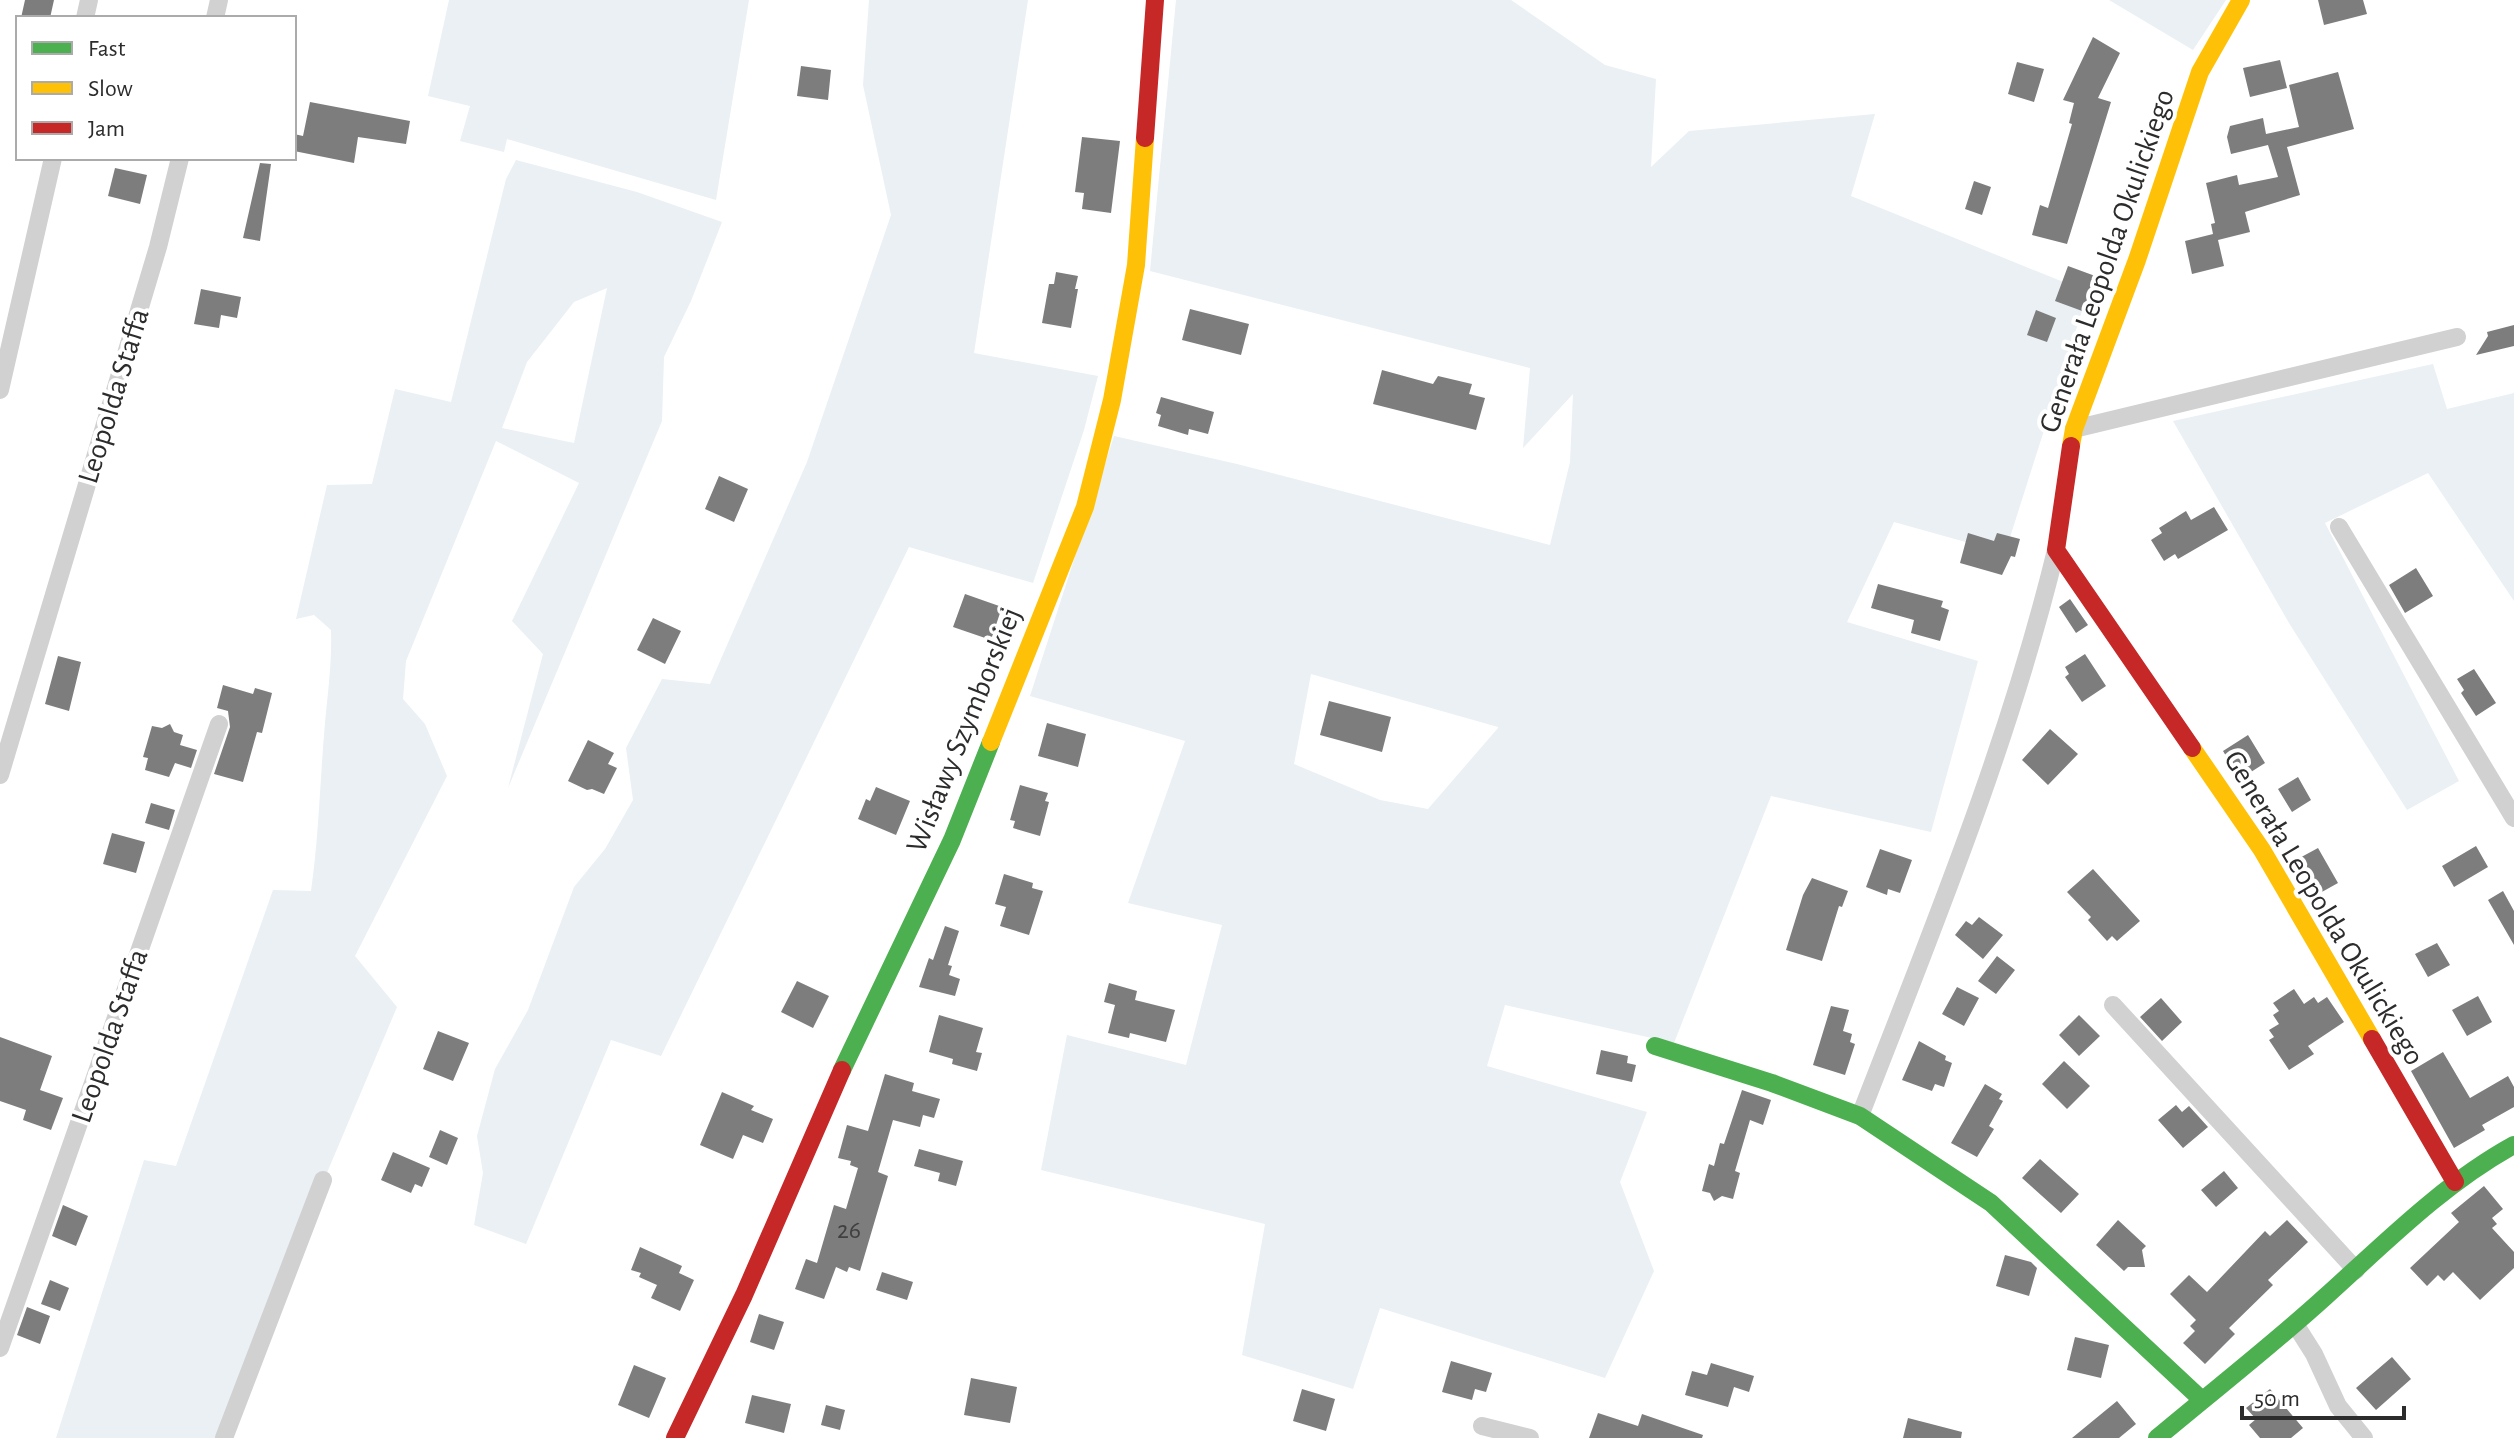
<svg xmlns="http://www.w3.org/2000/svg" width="2514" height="1438" font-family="'Alegreya Sans',sans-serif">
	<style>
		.green { fill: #eaf0f3; fill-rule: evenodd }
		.building { fill: #7d7d7d }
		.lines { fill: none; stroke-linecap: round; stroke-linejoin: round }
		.street { stroke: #d1d1d1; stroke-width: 18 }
		.fast { stroke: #4caf50; stroke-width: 18 }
		.slow { stroke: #ffc107; stroke-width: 18 }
		.jam { stroke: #c62828; stroke-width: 18 }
		.labels { text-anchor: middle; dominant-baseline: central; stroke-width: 8; stroke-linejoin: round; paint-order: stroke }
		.number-label { font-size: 26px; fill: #404040 }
		.street-label { font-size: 30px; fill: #2c2c2c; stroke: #fff }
	</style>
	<rect width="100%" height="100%" fill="#fff"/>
	<path class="green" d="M449,0H749L716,200L507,139L504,152L460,141L470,106L428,96Z
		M869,0H1028L974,353L1098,376L1084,430L1033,583L909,547L661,1056L611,1040L526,1244L474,1225L483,1173L477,1136L495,1069L528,1010L574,887L605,849L633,800L626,748L662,679L710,684L807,462L891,215L863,85Z
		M1176,0H1511L1605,65L1656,79L1651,167L1689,131L1875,114L1851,196L2088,292L2005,553L1894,522L1847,622L1978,661L1931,832L1771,796L1674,1043L1505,1005L1487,1066L1647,1112L1620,1182L1654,1271L1605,1378L1380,1308L1353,1389L1242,1355L1265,1224L1041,1170L1067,1035L1186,1065L1222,925L1128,903L1185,741L1030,696L1114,436L1237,464L1550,545L1570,462L1573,394L1523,448L1530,368L1150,271ZM1311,674L1498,727V728L1428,809L1380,800L1294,764Z
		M2109,0H2226L2193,50Z
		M516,160L637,192L722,222L691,301L664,357L662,421L508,788L543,654L512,621L579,483L496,441L406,661L403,699L425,724L447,776L355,956L397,1007L215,1438H56L144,1160L176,1166L273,890L311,891C319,835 320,779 325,723C328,691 332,662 331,630L314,615L296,619L327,485L372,484L395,389L451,402L506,179ZM607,288L574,443L502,428L527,362L574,302Z
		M2433,364L2447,409L2514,393V601L2428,473L2325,523L2459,781L2407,810L2289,623L2173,421Z"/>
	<path class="building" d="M25,0H54L50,18H21Z
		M2318,0H2363L2367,14L2324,25Z
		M2093,37L2120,53L2098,98L2111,102L2067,244L2032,235L2040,205L2048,208L2072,124L2069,123L2074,103L2063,100Z
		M2280,60L2287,88L2250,97L2243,68Z
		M2017,62L2044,69L2034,102L2008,94Z
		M801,66L831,70L828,100L797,96Z
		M2338,72L2354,129L2287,147L2300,195L2245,212L2250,232L2218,240L2224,266L2192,274L2185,241L2213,234L2211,224L2215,223L2206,183L2237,175L2239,185L2278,177L2268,145L2231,154L2227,137L2230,126L2263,118L2266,134L2299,127L2289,85Z
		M310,102L410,121L406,144L358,137L354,163L294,151V134L303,136Z
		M1082,137L1120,141L1111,213L1082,209L1084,193L1075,192Z
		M260,163L271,164L260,241L243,238Z
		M115,168L147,175L140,204L108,196Z
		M1974,181L1991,187L1982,215L1965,209Z
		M2068,266L2106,280L2093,315L2055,301Z
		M1056,272L1078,276L1075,289H1078L1071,328L1042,323L1049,284H1054Z
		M201,289L241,297L237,318L221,315L219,328L194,324Z
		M1190,309L1249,324L1241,355L1182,340Z
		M2036,310L2056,318L2047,342L2027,335Z
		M2514,325V346L2476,355L2488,336L2487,332Z
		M1382,370L1433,384L1438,376L1472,384L1469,394L1485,398L1476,430L1373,404Z
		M1161,397L1214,412L1208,434L1189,429L1188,435L1158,426L1161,415L1156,413Z
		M719,476L748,489L734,522L705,509Z
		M2214,507L2228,530L2178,559L2175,554L2164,561L2151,540L2162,533L2159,528L2186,511L2191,520Z
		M1968,533L1994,541L1997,533L2020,539L2015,557L2011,556L2002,575L1960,563Z
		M2416,568L2433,596L2405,613L2389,585Z
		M1878,584L1943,601L1941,607L1949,610L1940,641L1911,633L1914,620L1871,608Z
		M965,594L1002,607L991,640L953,627Z
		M2070,599L2088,625L2076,633L2059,607Z
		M653,618L681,631L665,664L637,650Z
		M2085,654L2106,686L2082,702L2065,677L2069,674L2065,667Z
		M58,656L81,662L69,711L45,704Z
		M2474,669L2496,703L2476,716L2461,693L2464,690L2457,679Z
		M223,685L253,694L255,688L272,693L262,733L257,732L243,782L214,774L230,727L228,711L217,708Z
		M1329,701L1391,717L1382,752L1320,735Z
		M1047,723L1086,734L1078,767L1038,756Z
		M170,724L174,732L183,735L180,745L197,750L191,768L175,763L169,777L145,770L148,758L143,757L152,726L162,728Z
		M2050,729L2078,754L2048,785L2022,760Z
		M2248,735L2265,763L2240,779L2223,751Z
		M588,740L614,753L608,764L617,768L604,794L592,789L587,790L568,781Z
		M2298,777L2311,800L2292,812L2278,789Z
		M1020,785L1048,793L1045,801L1049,802L1040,836L1013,828L1015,821L1010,820Z
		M876,787L910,801L896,835L858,819L866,799L870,801Z
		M151,803L175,810L169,830L145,823Z
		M112,833L145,842L136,873L103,864Z
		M2476,846L2488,867L2454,887L2442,866Z
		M2318,848L2338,883L2311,898L2295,870L2298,869L2294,861Z
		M1880,849L1912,860L1900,893L1888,889L1887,895L1866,887Z
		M2093,869L2140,921L2117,941L2112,936L2107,941L2088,920L2091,917L2067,892Z
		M1004,874L1033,883L1032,888L1043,891L1029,935L1000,926L1006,907L995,904Z
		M1812,878L1848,891L1842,907L1839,906L1822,961L1786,950L1803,895Z
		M2503,891L2514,911V945L2488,900Z
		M1979,917L2003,935L1983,959L1955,935L1966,921L1972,925Z
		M945,926L959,931L948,965L952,966L949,975L960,979L955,996L919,987L929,958L933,960Z
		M2437,943L2450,965L2428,977L2415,954Z
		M1997,956L2015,970L1996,994L1978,981Z
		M797,981L829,996L813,1028L781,1012Z
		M1109,983L1137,991L1135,1000L1175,1010L1166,1042L1130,1033L1129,1038L1108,1033L1115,1005L1104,1002Z
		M1957,987L1979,998L1964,1026L1942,1014Z
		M2294,989L2304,1004L2314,997L2318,1003L2327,997L2344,1022L2308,1046L2314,1054L2289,1070L2269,1040L2274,1037L2269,1030L2279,1024L2273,1015L2279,1011L2273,1003Z
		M2478,996L2492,1022L2467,1036L2452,1010Z
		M2161,998L2182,1022L2162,1041L2140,1017Z
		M1831,1006L1849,1010L1843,1031L1852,1034L1850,1042L1855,1044L1845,1075L1813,1065Z
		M939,1015L983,1028L976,1052L982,1053L977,1071L952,1064L953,1059L929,1052Z
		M2079,1015L2100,1036L2079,1056L2059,1035Z
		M438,1031L469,1043L453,1081L423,1069Z
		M0,1037L52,1056L40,1090L63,1098L51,1130L23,1120L26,1110L0,1101Z
		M1919,1041L1946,1056L1945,1060L1952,1063L1944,1087L1935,1084L1932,1091L1902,1080Z
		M1601,1050L1628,1056L1627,1063L1636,1065L1632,1082L1596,1074Z
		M2443,1052L2470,1098L2508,1076L2514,1087V1107L2482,1125L2485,1130L2454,1148L2411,1071Z
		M2064,1061L2090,1086L2067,1109L2042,1084Z
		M885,1074L914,1083L912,1091L940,1099L934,1118L923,1115L920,1127L893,1120L878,1172L888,1176L860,1271L849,1267L847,1272L836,1267L824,1299L795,1289L806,1259L817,1263L834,1205L846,1209L858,1168L850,1165L851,1161L838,1158L847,1125L868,1131Z
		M1985,1084L2002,1094L1999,1099L2003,1101L1989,1126L1994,1129L1977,1157L1951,1143Z
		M1742,1090L1771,1100L1763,1125L1750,1120L1735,1171L1740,1173L1733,1199L1722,1196L1714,1201L1710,1193L1702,1191L1709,1164L1714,1166L1720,1143L1724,1144Z
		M722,1092L754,1106L751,1110L773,1119L763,1143L743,1135L733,1159L700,1145Z
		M2176,1105L2182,1112L2189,1106L2208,1127L2183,1148L2158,1120Z
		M440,1130L458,1138L447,1165L429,1157Z
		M919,1149L963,1161L956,1186L938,1181L940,1173L914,1166Z
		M393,1152L430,1168L422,1187L415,1184L411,1193L381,1180Z
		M2040,1159L2079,1194L2061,1213L2022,1178Z
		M2224,1171L2238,1188L2216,1207L2201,1190Z
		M2484,1186L2503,1209L2492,1218L2497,1224L2492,1228L2514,1252V1268L2480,1300L2453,1272L2444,1281L2438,1275L2427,1286L2410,1268L2459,1222L2451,1213Z
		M63,1205L88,1216L76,1246L52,1236Z
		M2118,1220L2146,1246L2142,1250L2145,1267H2128L2124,1271L2096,1245Z
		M2287,1220L2308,1242L2268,1280L2273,1285L2229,1328L2235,1334L2205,1364L2183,1343L2195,1331L2190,1326L2196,1320L2170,1294L2189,1275L2207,1292L2265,1231L2270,1236Z
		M640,1247L682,1266L679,1273L694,1280L680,1311L651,1298L657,1285L639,1277L641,1273L631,1270Z
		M2005,1255L2031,1262L2037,1268L2029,1296L1996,1286Z
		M882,1272L913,1282L907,1300L876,1290Z
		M50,1280L69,1288L60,1311L41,1304Z
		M27,1307L50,1316L40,1344L17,1335Z
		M759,1314L784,1322L774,1350L750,1342Z
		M2075,1337L2109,1345L2101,1378L2067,1370Z
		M2392,1357L2411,1379L2376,1410L2356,1388Z
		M1451,1361L1492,1373L1486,1392L1475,1389L1472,1400L1442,1392Z
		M1711,1363L1754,1376L1749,1392L1734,1387L1728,1407L1685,1395L1692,1371L1707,1375Z
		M634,1365L666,1378L649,1418L618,1405Z
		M971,1378L1017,1387L1010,1423L964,1415Z
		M1302,1389L1335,1399L1326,1431L1293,1421Z
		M2270,1389L2303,1428L2291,1438H2260L2249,1425L2256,1419L2246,1408Z
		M752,1395L791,1404L784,1433L745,1423Z
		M2117,1401L2136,1424L2119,1438H2072Z
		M826,1405L845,1410L840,1430L821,1425Z
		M1598,1413L1638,1426L1642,1414L1703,1435L1702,1438H1589Z
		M1908,1418L1962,1432L1961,1438H1903Z"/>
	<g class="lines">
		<path class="street" d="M85,18L89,0
			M215,18L219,0
			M0,390L53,158
			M2074,429L2457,337
			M2339,527L2514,818
			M0,775L158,247L180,158
			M2113,1005L2356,1270
			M1860,1116C1932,930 2009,744 2056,550
			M2295,1324L2314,1354L2338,1406L2364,1438
			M0,1348L219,724
			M1482,1426L1530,1438
			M224,1438L323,1180"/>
		<path class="fast" d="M1655,1046L1772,1083L1860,1116L1991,1203L2202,1400
			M842,1070L952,840L991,742
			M2157,1438C2213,1391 2271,1346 2325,1297C2385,1243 2443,1184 2514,1145"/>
		<path class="slow" d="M2071,446L2074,429L2137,260L2200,72L2241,0
			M991,742L1085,507L1112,400L1136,265L1145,138
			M2192,748L2262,850L2372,1039"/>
		<path class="jam" d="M1145,138L1155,0
			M2071,446L2056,550L2192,748
			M2372,1039L2455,1182
			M675,1438L744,1295L842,1070"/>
	</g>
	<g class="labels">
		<g class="number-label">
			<text x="849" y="1230">26</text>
		</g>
		<g class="street-label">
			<text transform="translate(2107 261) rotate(-71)">Generała Leopolda Okulickiego</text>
			<text transform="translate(114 396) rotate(-73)">Leopolda Staffa</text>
			<text transform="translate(964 730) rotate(-68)">Wisławy Szymborskiej</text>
			<text transform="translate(2324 908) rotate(59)">Generała Leopolda Okulickiego</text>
			<text transform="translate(110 1036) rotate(-71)">Leopolda Staffa</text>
		</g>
	</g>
	<rect x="16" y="16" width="280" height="144" fill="#ffffff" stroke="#ababab" stroke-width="2"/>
	<rect x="32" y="42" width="40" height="12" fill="#4caf50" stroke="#ababab" stroke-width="2"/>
	<text x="88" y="56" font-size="24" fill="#2c2c2c">Fast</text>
	<rect x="32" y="82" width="40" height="12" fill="#ffc107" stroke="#ababab" stroke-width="2"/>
	<text x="88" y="96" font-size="24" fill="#2c2c2c">Slow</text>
	<rect x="32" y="122" width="40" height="12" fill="#c62828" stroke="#ababab" stroke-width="2"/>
	<text x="88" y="136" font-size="24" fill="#2c2c2c">Jam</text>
	<path d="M2242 1406v12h162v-12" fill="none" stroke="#2c2c2c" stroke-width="4"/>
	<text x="2254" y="1406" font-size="24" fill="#2c2c2c" stroke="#ffffff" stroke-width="6" paint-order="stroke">50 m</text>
</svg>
